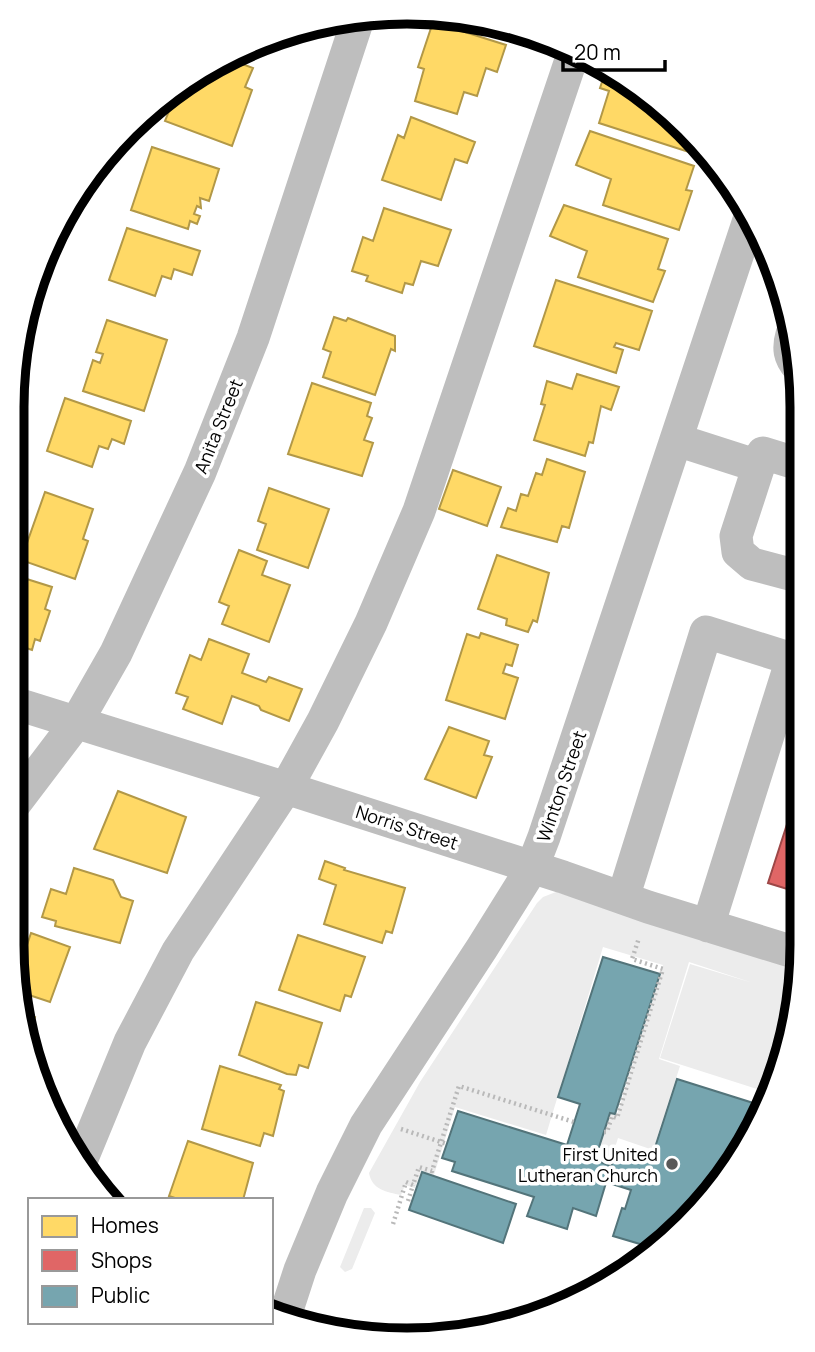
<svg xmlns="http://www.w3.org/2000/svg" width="815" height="1352" font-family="Manrope,sans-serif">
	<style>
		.green { fill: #ececec }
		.homes { fill: #ffd966; stroke: #b29847; stroke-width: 2 }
		.shops { fill: #e06666; stroke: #9d4747; stroke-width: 2 }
		.public { fill: #76a5af; stroke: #53747a; stroke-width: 2 }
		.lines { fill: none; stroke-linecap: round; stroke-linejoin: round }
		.path { stroke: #b9b9b9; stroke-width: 4.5; stroke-dasharray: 2 3.5; stroke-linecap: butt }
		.minor { stroke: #bebebe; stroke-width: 33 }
		.poi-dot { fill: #595959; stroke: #fff; stroke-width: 2.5 }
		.labels { text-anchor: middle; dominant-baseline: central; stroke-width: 7; stroke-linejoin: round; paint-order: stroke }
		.street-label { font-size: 18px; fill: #000; stroke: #fff }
		.poi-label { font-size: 18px; fill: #000; stroke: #fff; text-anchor: end }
		.rim { fill: none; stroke: #000; stroke-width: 9 }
	</style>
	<rect width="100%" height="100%" fill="#fff"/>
	<path class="green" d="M556,892L800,964L799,996L773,1094L660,1058L690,964L753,983L689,962L659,1059L680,1066L653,1150L618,1138L612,1157L599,1152L610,1114L617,1115L663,965L603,947L546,1135L455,1107L434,1175L421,1171L415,1188L405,1185L401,1195C387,1192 372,1190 369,1173L420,1082L537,903L543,897Z
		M364,1208H371L375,1213L352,1269L345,1272L340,1267Z"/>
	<path class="homes" d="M433,22L506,45L497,72L486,68L477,96L464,92L457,114L415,101L424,69L418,67Z
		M229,59L253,68L245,87L252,90L232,146L165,121L169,111L161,108L210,65Z
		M605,73L648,94L694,147L692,153L599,123L609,91L600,88Z
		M411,117L475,142L467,163L455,159L441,200L382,180L398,135L404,138Z
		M590,131L694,166L686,190L692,191L679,230L603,205L611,179L576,165Z
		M152,147L219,169L209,201L200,198L201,208L197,206L194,214L200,216L197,224L190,221L188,229L131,210Z
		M564,205L668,239L658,269L665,271L653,302L578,277L587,251L550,236Z
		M384,208L451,230L438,266L421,261L413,285L405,283L402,293L366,281L368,276L352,271L363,237L373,241Z
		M127,228L200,251L192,275L174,269L171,279L162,276L155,296L109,280Z
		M556,280L652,311L639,350L616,343L614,347L623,350L616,373L534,346Z
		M334,317L346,321L348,318L395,336V351L391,349L375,395L323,377L331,352L323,349Z
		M107,320L167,340L144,411L83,391L93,360L100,363L103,354L96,352Z
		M577,374L619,387L611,410L601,406L593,443L589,442L585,456L534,440L545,405L541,404L547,381L572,389Z
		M312,383L371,403L367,416L372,418L364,440L373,443L362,476L288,454Z
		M65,398L131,421L124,444L112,439L108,449L99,446L92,467L47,451Z
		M547,459L585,472L569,528L562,526L557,542L501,527L508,508L516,511L521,494L528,496L536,473L542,475Z
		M453,470L501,487L487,526L439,509Z
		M269,488L329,509L308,568L257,550L266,524L258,521Z
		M45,492L93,509L83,539L88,541L75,579L21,560Z
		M239,550L267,561L262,575L290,585L269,642L222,624L229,606L219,602Z
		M497,555L549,573L537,622L533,620L528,632L506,625L507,619L478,609Z
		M14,575L52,587L45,609L50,611L40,641L35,639L32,650L14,644Z
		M481,633L518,645L512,666L506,664L503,673L518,678L505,719L446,700L467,634L479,638Z
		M209,639L249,654L242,673L266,682L269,677L302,689L289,721L261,710L259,706L232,696L222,724L183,709L188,697L176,693L190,655L201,660Z
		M449,727L489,741L484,755L492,757L476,798L425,779Z
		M118,791L186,817L167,873L94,849Z
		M325,861L345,868L344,870L405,888L392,933L386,931L382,943L324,924L336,885L319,879Z
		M74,868L113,880L121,897L133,901L120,943L55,926L56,921L42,917L51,889L66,894Z
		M31,933L70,947L50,1002L20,992L14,957L22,960Z
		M298,935L365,957L351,997L345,995L340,1011L279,990Z
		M256,1002L322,1023L308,1068L299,1065L296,1075L287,1074L239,1055Z
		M24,1013L35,1017L28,1039Z
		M220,1066L281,1085L279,1089L284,1091L273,1136L264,1133L260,1146L202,1129Z
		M188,1141L253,1163L243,1200H181L169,1196Z"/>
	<path class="shops" d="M800,784V893L768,883Z"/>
	<path class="public" d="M603,957L660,974L615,1114L610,1113L595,1160L611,1166L596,1216L573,1208L567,1229L527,1216L534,1197L452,1171L455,1162L442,1158L458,1111L567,1145L580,1104L558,1097Z
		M677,1079L766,1107L721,1185L657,1249L613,1236L622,1208L625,1209L631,1190L606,1182L617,1149L643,1157L642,1160L650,1163Z
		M422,1172L516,1204L503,1243L409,1210Z"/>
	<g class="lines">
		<path class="path" d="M401,1129L447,1144
			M604,1132H607L612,1116L617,1118L663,969L632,959L639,938
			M408,1201L413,1185
			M393,1224L406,1182L413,1185L419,1167L432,1171L459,1086L574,1122"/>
		<path class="minor" d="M792,334C788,348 789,357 799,368
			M677,440L758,466
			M801,577L752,564L738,552L736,536L763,453L802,465
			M14,703L286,788L563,877L648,907L800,954
			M13,806L76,723L116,653L200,472L253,338L359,16
			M623,898L706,632L792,659L708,926
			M81,1161L130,1042L178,951L286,788L323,721L371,623L419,511L572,57
			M284,1319L300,1270L332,1193L366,1125L482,948L532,868L544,837L751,214"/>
	</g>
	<circle class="poi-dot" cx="672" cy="1164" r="7"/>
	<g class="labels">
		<g class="street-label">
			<text transform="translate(218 426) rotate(-68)">Anita Street</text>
			<text transform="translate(561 786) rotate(-71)">Winton Street</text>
			<text transform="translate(407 827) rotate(18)">Norris Street</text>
		</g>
		<g class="poi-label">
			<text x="658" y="1154">First United<tspan x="658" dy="21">Lutheran Church</tspan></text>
		</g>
	</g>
	<path d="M0 0H815V1352H0ZM407 24H407A383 383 0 0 1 790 407V945A383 383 0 0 1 407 1328H407A383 383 0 0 1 24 945V407A383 383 0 0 1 407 24Z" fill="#fff" fill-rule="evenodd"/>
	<path class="rim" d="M407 24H407A383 383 0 0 1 790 407V945A383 383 0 0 1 407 1328H407A383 383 0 0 1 24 945V407A383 383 0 0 1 407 24Z"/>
	<rect x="28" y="1198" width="245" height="126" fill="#ffffff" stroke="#999999" stroke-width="2"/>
	<rect x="42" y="1216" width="35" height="21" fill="#ffd966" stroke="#999999" stroke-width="2"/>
	<text x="91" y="1233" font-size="21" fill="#000000">Homes</text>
	<rect x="42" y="1250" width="35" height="21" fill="#e06666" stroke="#999999" stroke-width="2"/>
	<text x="91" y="1268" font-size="21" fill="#000000">Shops</text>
	<rect x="42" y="1286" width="35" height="21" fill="#76a5af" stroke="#999999" stroke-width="2"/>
	<text x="91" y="1303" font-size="21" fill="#000000">Public</text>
	<path d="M563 60v10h102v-10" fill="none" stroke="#000000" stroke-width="3.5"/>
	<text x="574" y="60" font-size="21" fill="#000000" stroke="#ffffff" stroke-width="5" paint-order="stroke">20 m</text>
</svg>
